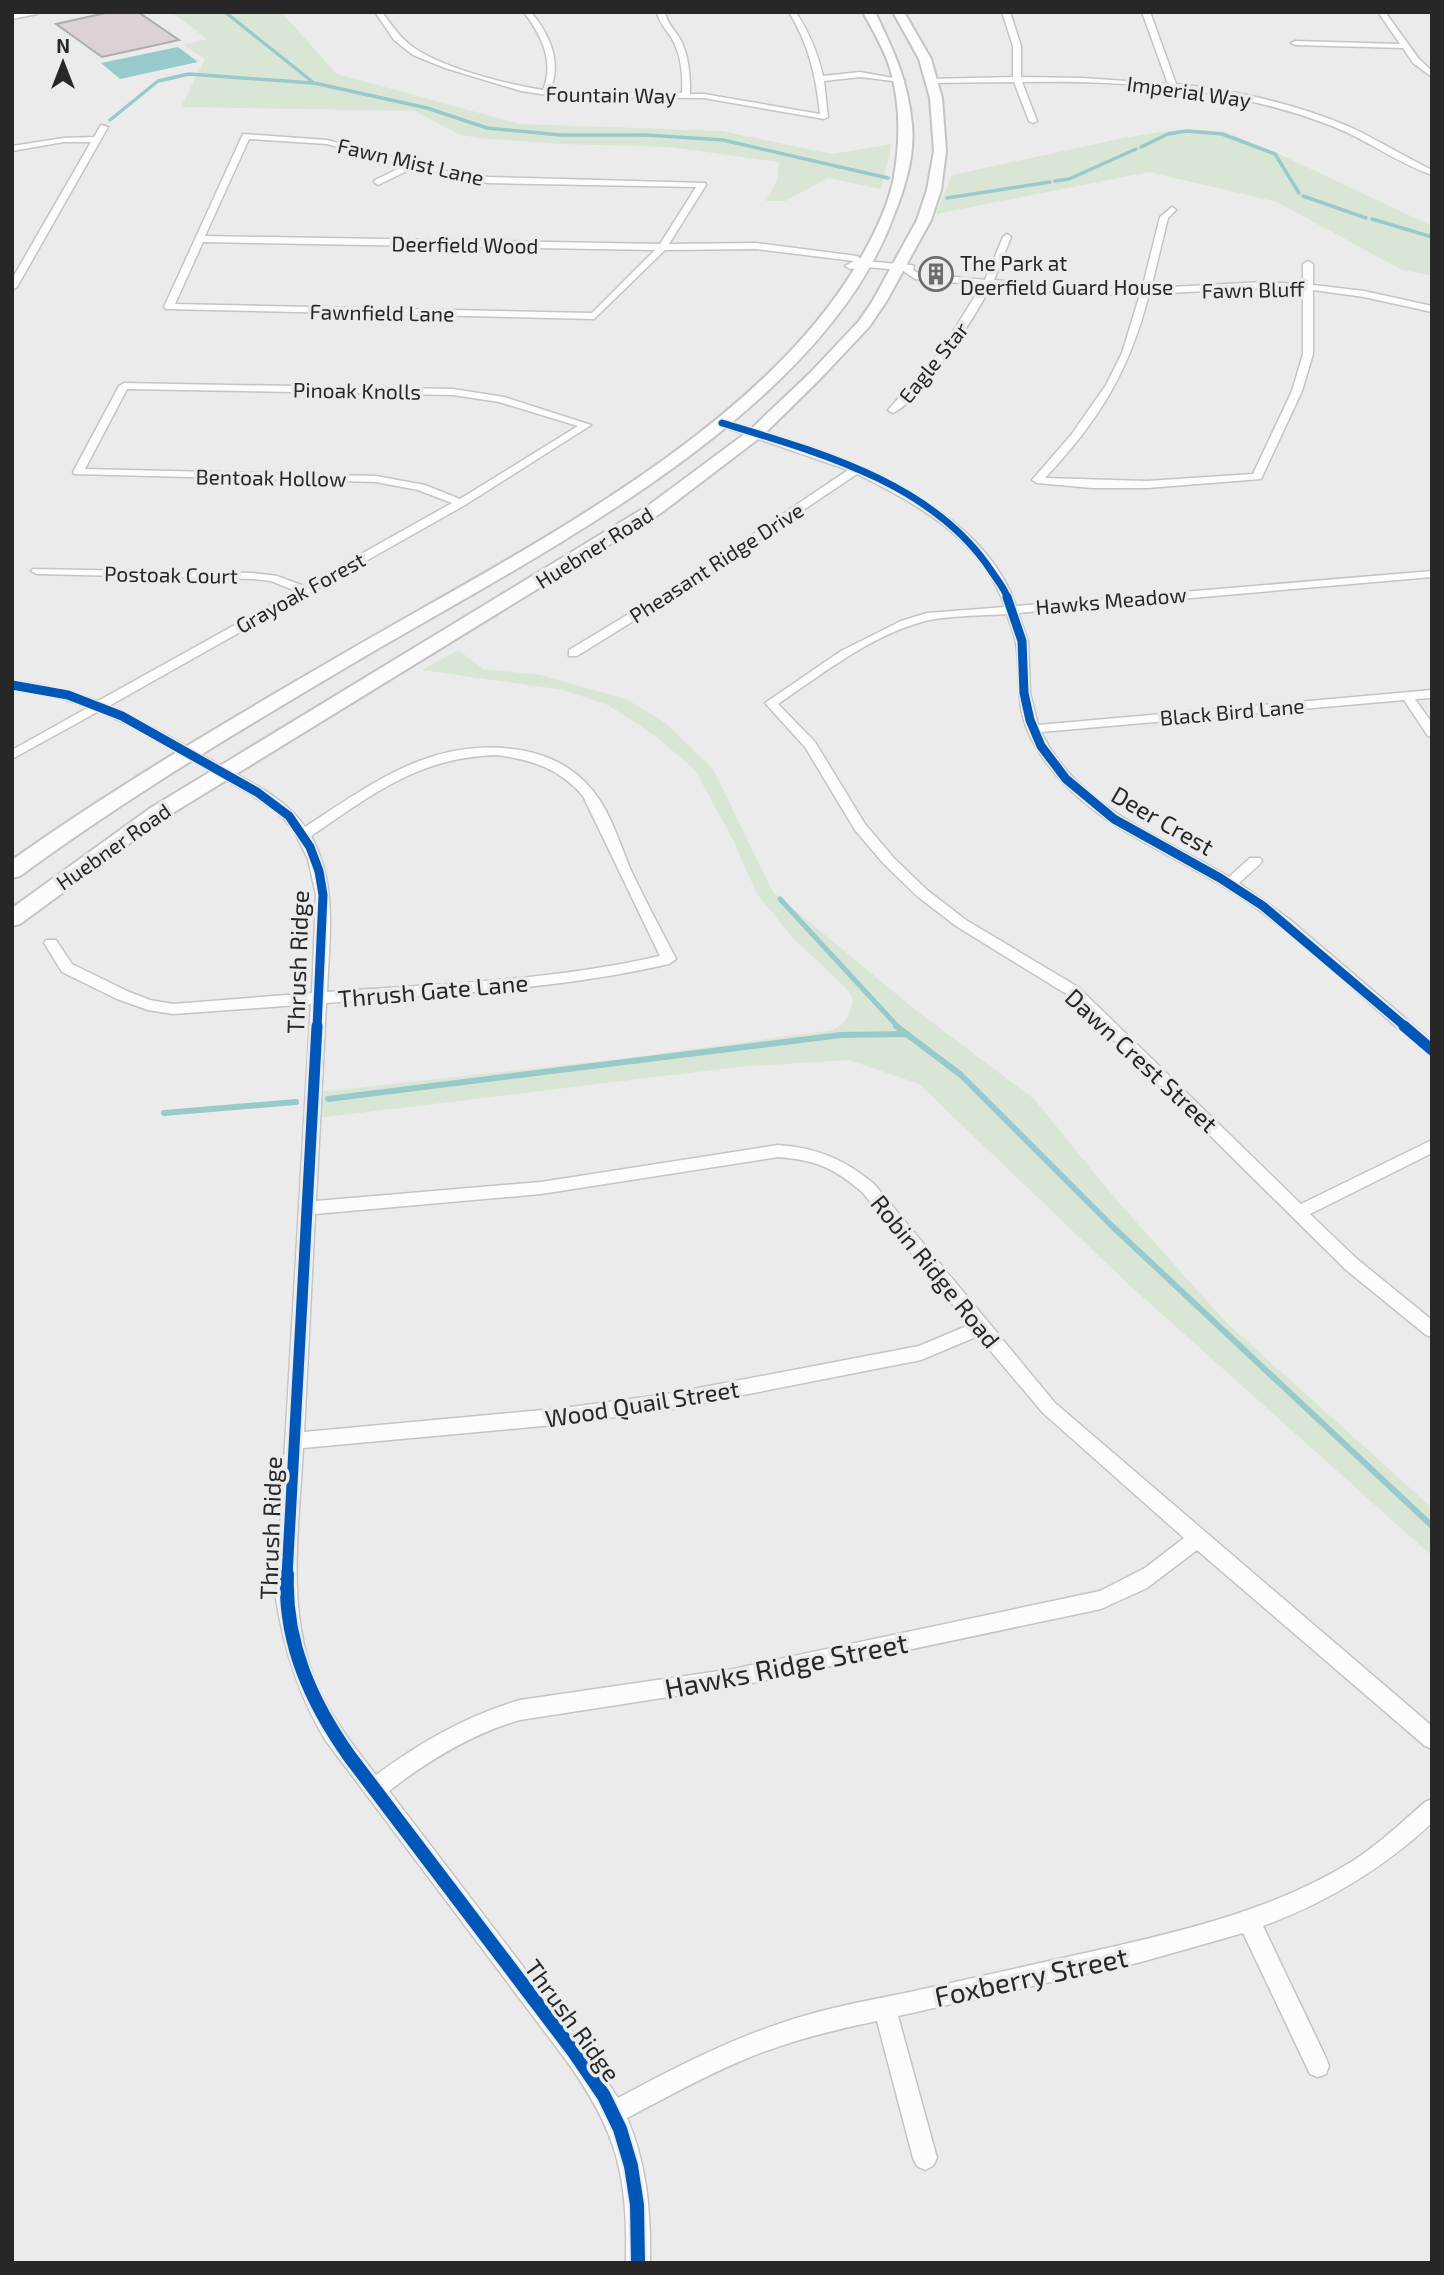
<svg xmlns="http://www.w3.org/2000/svg" width="1444" height="2275" font-family="'Exo 2',sans-serif">
	<style>
		.green { fill: #dae6d5 }
		.water { fill: #99cacb }
		.lines { fill: none; stroke-linecap: round; stroke-linejoin: round }
		.stream-far2 { stroke: #99cacb; stroke-width: 3.5 }
		.stream-far1 { stroke: #99cacb; stroke-width: 5 }
		.stream { stroke: #99cacb; stroke-width: 6 }
		.building { fill: #dbd1d7; stroke: #aeadae; stroke-width: 2 }
		.minor-casing { stroke: #c4c4c5; stroke-width: 3 }
		.secondary-casing { stroke: #c4c4c5; stroke-width: 3 }
		.primary-casing { stroke: #c4c4c5; stroke-width: 4 }
		.minor { fill: #fcfcfc; fill-rule: evenodd }
		.secondary { fill: #fcfcfc; fill-rule: evenodd }
		.primary { fill: #fcfcfc; fill-rule: evenodd }
		.cycleway-far3-casing { stroke: #eaebed; stroke-width: 10 }
		.cycleway-far2-casing { stroke: #eaebed; stroke-width: 12 }
		.cycleway-far1-casing { stroke: #eaebed; stroke-width: 16 }
		.cycleway-casing { stroke: #eaebed; stroke-width: 18 }
		.cycleway-far3 { stroke: #0057b8; stroke-width: 7 }
		.cycleway-far2 { stroke: #0057b8; stroke-width: 9 }
		.cycleway-far1 { stroke: #0057b8; stroke-width: 11 }
		.cycleway { stroke: #0057b8; stroke-width: 14 }
		.labels { text-anchor: middle; dominant-baseline: central; stroke-width: 7; stroke-linejoin: round; paint-order: stroke }
		.far-street-label { font-size: 21px; fill: #272728; stroke: #eaebed }
		.far-poi-label { font-size: 21px; fill: #272728; stroke: #eaebed; text-anchor: start }
		.street-label { font-size: 24px; fill: #272728; stroke: #eaebed }
		.near-street-label { font-size: 28px; fill: #272728; stroke: #eaebed }
	</style>
	<rect width="100%" height="100%" fill="#ebebec"/>
	<path class="green" d="M171,12H281L337,74L520,124L722,131L832,154L892,144L881,189L828,178L785,201H766L777,180L779,162L670,147L562,144L478,138L458,134L415,111L181,107L205,59L184,45L207,39Z
		M1181,129L1223,131L1277,153L1432,226V276L1400,269L1277,202L1149,172L936,214L952,175L1123,138Z
		M458,650L484,669L541,675L626,699L667,724L713,769L773,892L917,1011L1034,1099L1119,1203L1225,1321L1432,1508V1556L1125,1281L919,1084L849,1060L738,1067L318,1118V1092L621,1059L834,1030C847,1021 851,1014 853,998L846,988L793,938L757,894L733,840L695,770L654,735L608,705L563,690L422,670Z"/>
	<path class="water" d="M178,47L198,62L120,79L101,63Z"/>
	<g class="lines">
		<path class="stream-far2" d="M225,12L314,83L427,108L487,128L561,135H646L723,140L888,178
			M110,120L158,81L189,74L312,83
			M1141,147L1168,134L1187,131L1222,134L1275,154L1299,193
			M1055,181L1069,179L1136,149
			M1303,196L1366,218
			M947,198L1050,182
			M1372,219L1432,237"/>
		<path class="stream-far1" d="M780,899L899,1028"/>
		<path class="stream" d="M896,1026L961,1075L1113,1227L1432,1526
			M328,1099L841,1035L907,1034
			M164,1113L296,1102"/>
	</g>
	<path class="building" d="M110,12H138L179,40L102,57L56,24Z"/>
	<g class="lines">
		<g class="minor-casing">
			<path id="minor" d="M375,12H382C393,27 403,42 419,51C448,69 509,85 543,90C555,61 541,35 524,12H531C550,35 562,62 550,91L561,93H682C683,75 681,53 671,37C665,28 659,23 657,12H665C667,23 673,28 679,37C689,54 690,75 690,94H704L820,114C816,76 809,45 789,12H796C809,33 818,53 823,76L860,72L905,80L901,82L860,77L824,81L828,117L824,119L704,98L561,97L521,91L445,68L413,55L394,40Z
				M1002,12H1010L1021,46V77L1083,78L1168,84L1142,12H1150L1176,84C1234,90 1296,104 1350,127C1378,140 1404,156 1432,170V175C1397,163 1366,139 1332,126C1234,88 1126,80 1022,82L1037,121L1033,123L1029,121L1014,82L928,83L931,79L1013,77V46Z
				M1378,12H1385L1419,59L1432,71V77L1413,63L1403,48L1295,45L1291,43L1295,41L1400,44Z
				M101,125L108,127L17,287L12,290V279L91,142H64L12,151V146L64,138L94,137Z
				M243,134L327,140L446,171L488,177L705,183L706,185L669,244L756,243L857,256L864,261L911,265L914,266L913,270L918,273L985,280L1003,237L1007,234L1011,237L994,280L1091,289H1142L1160,217L1172,207L1176,210L1168,218L1151,288L1264,282L1303,284V264L1308,261L1313,264V285L1364,291L1432,306V312L1364,297L1313,290V354L1302,391L1261,479L1147,488H1092L1037,483L1032,480L1071,435L1106,385L1122,353L1140,294L1091,295L991,286C975,317 923,399 893,413L888,410L942,349L982,285L915,279L902,270L865,267L850,269L845,266L854,261L756,249L665,250L594,319L166,309L164,307ZM249,139L327,144L406,165L375,180L374,182L378,185L415,167L488,183L696,187L660,244L205,236ZM203,242L655,250L592,313L175,304ZM1264,288L1303,290V354L1292,391L1253,474L1147,481L1045,478C1099,421 1130,370 1149,294Z
				M124,383L453,389L504,397L591,425L465,505L109,706C147,723 182,744 218,764C249,782 285,797 305,827C374,782 434,736 520,750C549,755 575,768 593,791C611,813 619,842 630,868C644,899 661,929 676,959L669,964C556,990 441,994 326,1003L316,1201L541,1182L778,1145C817,1148 845,1159 875,1185L1055,1403L1432,1726V1749L1425,1746L1197,1550L1147,1588L1101,1609L733,1687L520,1720C471,1734 429,1760 389,1791L582,2044L618,2098C679,2065 740,2034 807,2015C841,2005 876,1999 910,1992C978,1977 1045,1962 1112,1947C1195,1928 1278,1907 1351,1862C1378,1845 1401,1823 1425,1802L1432,1799V1823C1382,1869 1326,1903 1263,1926L1326,2058L1329,2066L1326,2074L1318,2077L1310,2074L1243,1933L1141,1962L898,2016L937,2158L933,2166L925,2170L917,2166L913,2158L877,2021C833,2030 789,2041 748,2058C706,2075 667,2097 627,2118C647,2164 651,2213 650,2263H626C628,2175 617,2131 566,2060L326,1741C299,1696 284,1651 276,1598L311,1004L173,1014L148,1010L117,999L62,972L44,943L46,940H56L72,964L127,991L150,1000L173,1004L312,993L316,895L308,859L293,829L277,812L252,795L143,732L99,711L12,759V750L89,707L41,692L12,689V681L41,685L98,701L296,591L271,581L253,579L37,574L31,571L33,569L253,573L277,576L304,586L452,503L418,490L376,482L74,474L73,472L119,386ZM127,389L453,395L499,402L578,426L460,499L425,485L376,476L85,469ZM497,755C532,760 559,768 583,796L660,956C551,981 438,984 327,992C329,938 338,885 311,836C373,794 419,757 497,755ZM778,1157C816,1160 835,1168 863,1193L969,1325L919,1346L667,1394L564,1408L304,1432L315,1214L541,1194ZM978,1336L1043,1413L1184,1538L1145,1568L1100,1591L733,1669L520,1700C466,1716 421,1742 376,1775C354,1747 332,1718 317,1686C285,1611 299,1527 303,1448L564,1424L667,1410L921,1360Z
				M722,420C821,446 980,499 1016,606L1432,571V577L1018,613L1028,641L1030,693L1038,725L1432,690V698L1415,699L1432,723V737L1428,736L1404,700L1041,732C1079,809 1160,835 1229,877L1250,858H1260L1262,861L1260,864L1239,883L1289,919L1432,1041V1055L1427,1054C1368,1003 1311,947 1248,902C1176,852 1083,827 1036,747C1012,706 1023,685 1016,644C1015,634 1010,624 1007,614C981,616 951,615 925,621C871,635 824,673 778,704L815,742L865,824L893,857L927,890L966,920L1078,987L1301,1204L1432,1140V1153L1310,1214L1357,1259L1432,1320V1337L1426,1335L1345,1269L1068,995L956,926L917,896L883,863L855,830L805,747L765,703L841,651L901,621L927,613L1005,607C983,540 916,503 857,474L693,584L577,656H569V650L685,580L848,470L718,425V421Z"/>
		</g>
		<g class="secondary-casing">
			<path id="secondary" d="M38,12L37,14L12,19V13Z"/>
		</g>
		<g class="primary-casing">
			<path id="primary" d="M863,12H875C894,52 908,80 912,125C915,155 905,188 894,215C822,414 536,556 362,658C245,727 129,796 20,876L12,878V860C118,785 229,720 341,655C510,556 753,438 856,266C871,241 886,212 893,182C900,146 901,108 891,72C886,52 873,31 863,12Z
				M893,12H904L931,59L942,98L946,151L941,190L931,220L886,302L869,327L820,379L762,436L661,513L163,819L20,924L12,926V908L149,809L649,505L750,430L810,373L859,321L872,302L917,220L927,190L934,151L930,98L919,59Z"/>
		</g>
		<use href="#minor" class="minor"/>
		<use href="#secondary" class="secondary"/>
		<use href="#primary" class="primary"/>
		<g class="cycleway-far3-casing">
			<path id="cycleway-far3" d="M722,423C818,452 934,483 992,572C998,581 1005,589 1008,599"/>
		</g>
		<g class="cycleway-far2-casing">
			<path id="cycleway-far2" d="M1007,597L1022,641L1024,693L1030,720L1041,746L1066,779L1114,819L1220,878L1263,906L1407,1028
				M12,685L68,695L122,716L257,792L289,816L310,847L319,871L323,895L317,1028"/>
		</g>
		<g class="cycleway-far1-casing">
			<path id="cycleway-far1" d="M1404,1026L1432,1050
				M287,1576L317,1026"/>
		</g>
		<g class="cycleway-casing">
			<path id="cycleway" d="M287,1574C284,1642 311,1702 350,1757L574,2052L604,2096L620,2129L631,2166L637,2205L638,2263"/>
		</g>
		<use href="#cycleway-far3" class="cycleway-far3"/>
		<use href="#cycleway-far2" class="cycleway-far2"/>
		<use href="#cycleway-far1" class="cycleway-far1"/>
		<use href="#cycleway" class="cycleway"/>
	</g>
	<defs>
		<g id="building-ring" transform="scale(1.75)"><circle r="9.5" fill="#eaebed" stroke="#6c6c6d" stroke-width="1.5"/><path d="M-4-6H4V6H1V3H-1V6H-4ZM-2.5-4.3h1.7v1.8h-1.7ZM.8-4.3h1.7v1.8H.8ZM-2.5-1h1.7V.8h-1.7ZM.8-1h1.7V.8H.8Z" fill="#6c6c6d"/></g>
	</defs>
	<g fill-rule="evenodd">
		<use href="#building-ring" x="936" y="274"/>
	</g>
	<g class="labels">
		<g class="far-street-label">
			<text transform="translate(1189 91) rotate(8)">Imperial Way</text>
			<text transform="translate(611 94) rotate(1)">Fountain Way</text>
			<text transform="translate(411 161) rotate(13)">Fawn Mist Lane</text>
			<text transform="translate(465 244) rotate(1)">Deerfield Wood</text>
			<text transform="translate(1253 289) rotate(-1)">Fawn Bluff</text>
			<text transform="translate(382 312) rotate(1)">Fawnfield Lane</text>
			<text transform="translate(933 362) rotate(-51)">Eagle Star</text>
			<text transform="translate(357 390) rotate(1)">Pinoak Knolls</text>
			<text transform="translate(271 477) rotate(1)">Bentoak Hollow</text>
			<text transform="translate(594 547) rotate(-32)">Huebner Road</text>
			<text transform="translate(716 562) rotate(-33)">Pheasant Ridge Drive</text>
			<text transform="translate(171 574) rotate(1)">Postoak Court</text>
			<text transform="translate(300 592) rotate(-29)">Grayoak Forest</text>
			<text transform="translate(1111 600) rotate(-5)">Hawks Meadow</text>
			<text transform="translate(1232 711) rotate(-5)">Black Bird Lane</text>
			<text transform="translate(113 846) rotate(-35)">Huebner Road</text>
		</g>
		<g class="far-poi-label">
			<text x="960" y="262">The Park at<tspan x="960" dy="24">Deerfield Guard House</tspan></text>
		</g>
		<g class="street-label">
			<text transform="translate(1163 820) rotate(30)">Deer Crest</text>
			<text transform="translate(297 962) rotate(-88)">Thrush Ridge</text>
			<text transform="translate(433 990) rotate(-5)">Thrush Gate Lane</text>
			<text transform="translate(1142 1060) rotate(43)">Dawn Crest Street</text>
			<text transform="translate(936 1271) rotate(51)">Robin Ridge Road</text>
			<text transform="translate(642 1403) rotate(-9)">Wood Quail Street</text>
			<text transform="translate(270 1528) rotate(-88)">Thrush Ridge</text>
			<text transform="translate(573 2020) rotate(54)">Thrush Ridge</text>
		</g>
		<g class="near-street-label">
			<text transform="translate(786 1665) rotate(-11)">Hawks Ridge Street</text>
			<text transform="translate(1031 1976) rotate(-12)">Foxberry Street</text>
		</g>
	</g>
	<rect width="1444" height="2275" fill="none" stroke="#272728" stroke-width="28"/>
	<g transform="translate(63 63)" stroke="#eaebed" stroke-width="5" paint-order="stroke">
	<path d="M0-5L12 26L0 18L-12 26Z" fill="#272728"/>
	<text y="-10" font-size="19" font-weight="bold" text-anchor="middle" fill="#272728">N</text>
	</g>
</svg>
